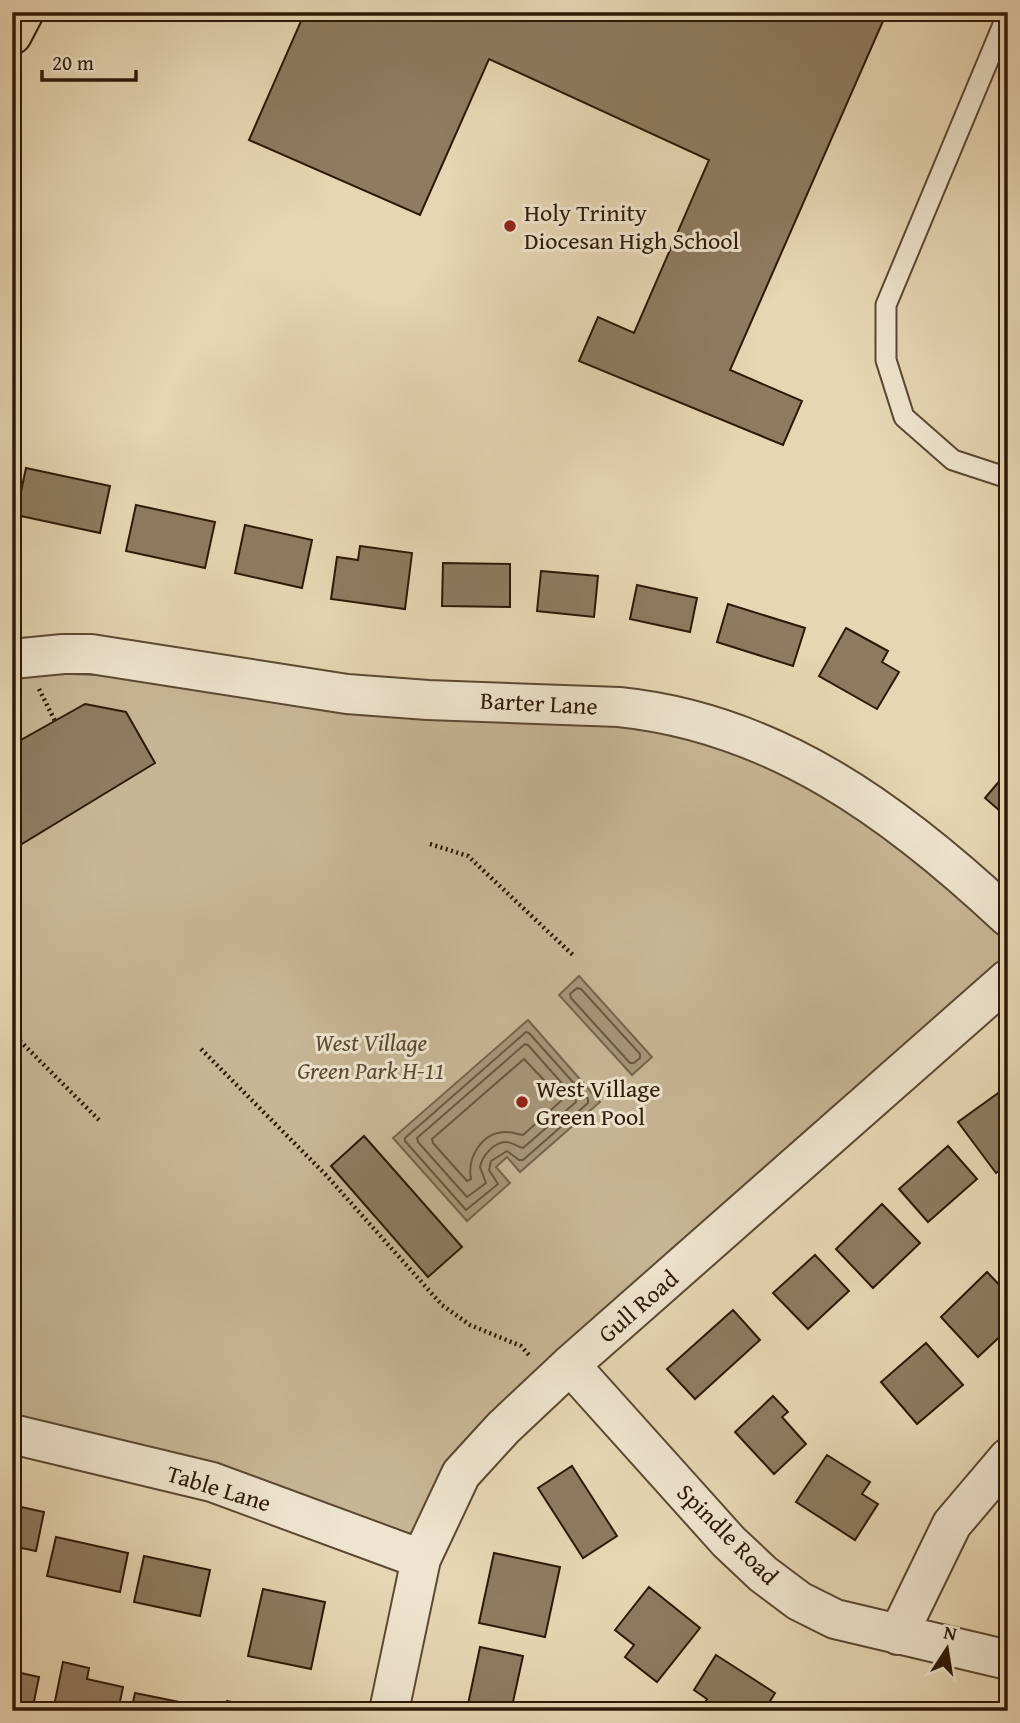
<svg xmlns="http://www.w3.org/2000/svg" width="1020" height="1723" font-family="'Gentium Book Plus',serif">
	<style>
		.green { fill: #c7b696; stroke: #7a684e; stroke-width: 2 }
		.water { fill: #a79679; stroke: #77644b; stroke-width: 2 }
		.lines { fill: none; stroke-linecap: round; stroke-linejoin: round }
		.shore { stroke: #6a5840; stroke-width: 2 }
		.building { fill: #8e7b60; stroke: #2e1907; stroke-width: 2 }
		.lane-casing { stroke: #5c4832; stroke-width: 23 }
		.street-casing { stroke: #5c4832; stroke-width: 42 }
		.primary-casing { stroke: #2e1907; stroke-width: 42 }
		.path { stroke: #2e1907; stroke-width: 4.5; stroke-dasharray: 2 3.5; stroke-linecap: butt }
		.lane { stroke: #efe4ce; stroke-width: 19 }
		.street { stroke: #efe4ce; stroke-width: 38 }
		.primary { stroke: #e6d6b3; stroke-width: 38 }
		.poi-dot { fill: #8f2418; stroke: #efe4ce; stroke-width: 2.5 }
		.labels { text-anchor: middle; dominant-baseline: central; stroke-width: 6; stroke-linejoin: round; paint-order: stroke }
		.poi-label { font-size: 24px; fill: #2e1907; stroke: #efe4ce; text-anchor: start }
		.street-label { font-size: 24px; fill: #2e1907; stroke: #efe4ce }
		.park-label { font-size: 24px; font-style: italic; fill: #5c4832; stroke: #efe4ce }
	</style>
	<rect width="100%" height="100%" fill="#e6d6b3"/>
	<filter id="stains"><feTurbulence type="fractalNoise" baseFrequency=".00286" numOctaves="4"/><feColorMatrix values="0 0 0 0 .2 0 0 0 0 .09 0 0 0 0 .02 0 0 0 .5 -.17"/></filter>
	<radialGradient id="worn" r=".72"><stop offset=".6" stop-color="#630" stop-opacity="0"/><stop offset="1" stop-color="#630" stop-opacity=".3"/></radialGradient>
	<path class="green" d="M12,672L269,681L644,709L761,749L1008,920V970L471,1448L418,1547L12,1425Z"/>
	<path class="water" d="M579,976L652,1057L632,1075L559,995Z
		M528,1020L600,1102L520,1172L507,1157L496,1167L510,1183L467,1221L393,1138Z"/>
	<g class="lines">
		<path class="shore" d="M577,988L581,989L640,1054V1058L634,1063H630L571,998L570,994Z
			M526,1032L529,1033L588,1099V1103L523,1160H519L507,1151L491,1161L489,1170L498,1184L466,1210L405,1141V1138Z
			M525,1044L528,1045L575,1098L576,1102L523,1148C518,1147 512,1142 506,1142C494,1142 482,1156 480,1167L486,1183L467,1197L418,1142L417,1138Z
			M524,1059L560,1097L561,1101L523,1135C517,1134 512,1132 506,1132C482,1132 467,1157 471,1179L467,1181L433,1143L432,1139Z"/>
	</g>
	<path class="building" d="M305,12H887L730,370L802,401L783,445L579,361L598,317L634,333L709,160L489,59L420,215L249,140Z
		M26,468L110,486L100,533L16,515Z
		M136,505L215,522L205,568L126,551Z
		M245,525L312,540L302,588L235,573Z
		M360,546L412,553L405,609L331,599L337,557L358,560Z
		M443,563L510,564V607L442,606Z
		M541,571L598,576L594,617L537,611Z
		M637,585L697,598L690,632L630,619Z
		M728,604L805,628L793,666L717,642Z
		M846,628L888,651L882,662L899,672L877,709L819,676Z
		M85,704L126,712L155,763L12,850V745Z
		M1008,771V818L985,798Z
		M1008,1086V1135L1006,1137L1008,1140V1165L996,1173L958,1122Z
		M364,1136L462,1247L428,1277L331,1166Z
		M948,1146L977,1179L928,1222L899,1189Z
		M882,1204L920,1243L873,1288L836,1249Z
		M815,1255L849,1291L808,1329L773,1293Z
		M987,1272L1008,1294V1329L978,1357L941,1317Z
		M733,1310L760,1340L695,1399L667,1369Z
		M926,1343L963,1385L917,1424L881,1382Z
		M773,1396L788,1412L782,1417L806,1444L774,1474L735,1432Z
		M827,1455L870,1482L862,1494L878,1504L855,1540L796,1502Z
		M572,1466L617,1536L583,1558L538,1488Z
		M12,1505L44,1512L36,1551L12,1546Z
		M56,1537L128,1553L120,1592L47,1576Z
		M494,1553L560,1567L545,1637L479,1623Z
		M144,1556L210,1570L200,1616L134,1602Z
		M649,1587L700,1628L657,1682L625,1657L634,1645L615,1630Z
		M263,1589L325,1602L311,1669L248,1656Z
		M480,1647L523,1656L511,1711L467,1709Z
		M716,1655L775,1693L764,1711H707L702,1708L707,1699L694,1690Z
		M63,1662L89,1668L87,1679L123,1687L118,1711H53Z
		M12,1671L39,1677L32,1711H12Z
		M135,1693L209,1708L208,1711H131Z
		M227,1701L259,1708V1711H225Z
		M791,1704L822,1711H789Z"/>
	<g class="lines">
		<g class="lane-casing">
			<path id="lane" d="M1008,13L886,305V360L904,417L953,460L1008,478"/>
		</g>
		<g class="street-casing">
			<path id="street" d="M12,659L63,654H91L347,694L428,700L619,707C775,723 896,812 1008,917
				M570,1365L729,1542L763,1574L799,1601L835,1619L1008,1660
				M12,1434L212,1482L421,1559
				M898,1635L952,1524L1008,1458
				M389,1711L421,1559L461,1474L503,1428L570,1365L1008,979"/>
		</g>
		<g class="primary-casing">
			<path id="primary" d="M12,35L24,12"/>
		</g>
		<path class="path" d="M39,689L55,721
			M430,844L468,856L575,957
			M12,1033L100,1121
			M201,1049L326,1175L442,1305L470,1325L521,1346L529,1355"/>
		<use href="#lane" class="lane"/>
		<use href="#street" class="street"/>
		<use href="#primary" class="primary"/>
	</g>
	<g class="poi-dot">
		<circle cx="510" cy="226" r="7"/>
		<circle cx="522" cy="1102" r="7"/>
	</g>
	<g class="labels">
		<g class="poi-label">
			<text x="524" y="212">Holy Trinity<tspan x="524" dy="28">Diocesan High School</tspan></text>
			<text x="536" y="1088">West Village<tspan x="536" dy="28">Green Pool</tspan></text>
		</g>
		<g class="street-label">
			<text transform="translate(539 703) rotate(3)">Barter Lane</text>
			<text transform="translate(638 1306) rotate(-41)">Gull Road</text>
			<text transform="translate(219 1488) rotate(17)">Table Lane</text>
			<text transform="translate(728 1534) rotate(45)">Spindle Road</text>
		</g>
		<g class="park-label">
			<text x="371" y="1042">West Village<tspan x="371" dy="28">Green Park H-11</tspan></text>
		</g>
	</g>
	<rect width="1020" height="1723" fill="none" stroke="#e6d6b3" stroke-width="42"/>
	<rect x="14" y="14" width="992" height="1695" fill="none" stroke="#2e1907" stroke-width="3.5"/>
	<rect x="21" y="21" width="978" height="1681" fill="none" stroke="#2e1907" stroke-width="2"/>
	<g transform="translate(947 1649) rotate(12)" stroke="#efe4ce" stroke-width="5" paint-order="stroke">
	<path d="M0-5L12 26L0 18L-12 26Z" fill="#2e1907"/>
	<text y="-10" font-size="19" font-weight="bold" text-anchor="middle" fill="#2e1907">N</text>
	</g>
	<path d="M42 70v10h94v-10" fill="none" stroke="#2e1907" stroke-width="3.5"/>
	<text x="52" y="70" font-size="21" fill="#2e1907" stroke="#efe4ce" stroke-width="5" paint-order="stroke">20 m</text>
	<rect width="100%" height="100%" filter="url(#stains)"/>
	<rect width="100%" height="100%" fill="url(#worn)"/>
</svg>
